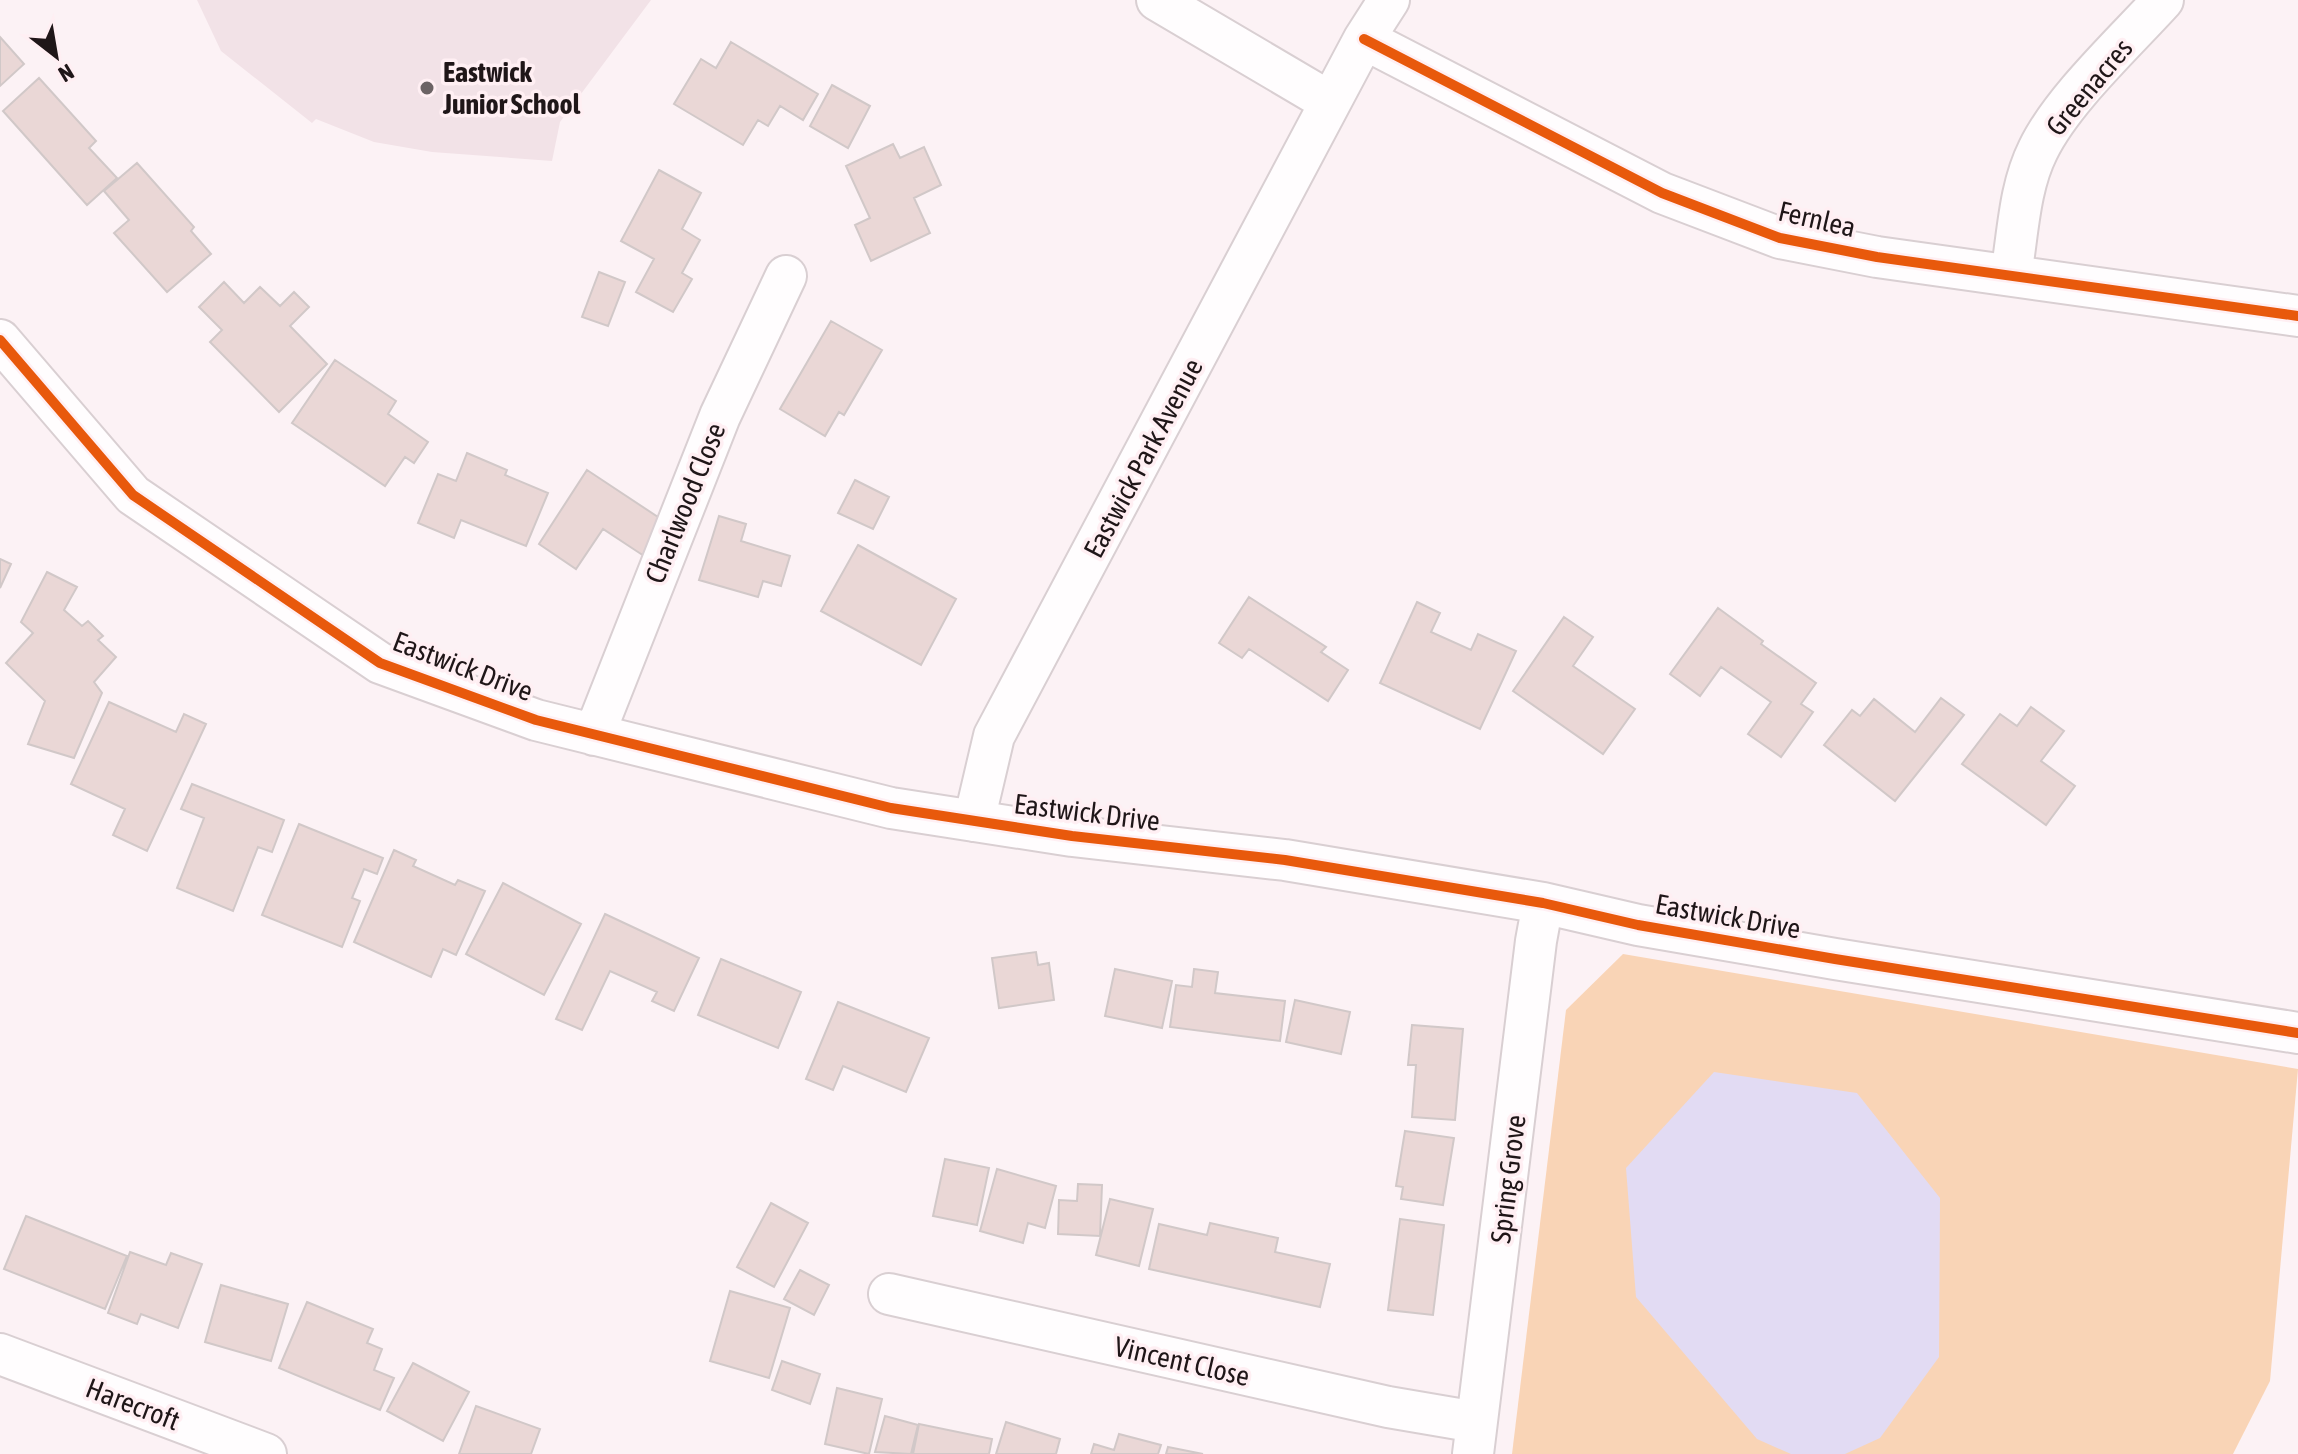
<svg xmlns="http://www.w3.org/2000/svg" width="2298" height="1454" font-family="'Asap Condensed',sans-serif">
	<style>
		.built { fill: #f2e2e7 }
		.green { fill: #f9d4b6 }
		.water { fill: #e2dbf3 }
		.building { fill: #ead7d6; stroke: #d1c8c8; stroke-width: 2 }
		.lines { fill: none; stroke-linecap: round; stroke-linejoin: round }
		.street-casing { stroke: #d9cfd2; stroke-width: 44 }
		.street { stroke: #fffdfe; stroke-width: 40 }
		.cycleway-casing { stroke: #ffeff3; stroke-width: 15 }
		.cycleway { stroke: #e8590c; stroke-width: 10 }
		.poi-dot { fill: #6c6365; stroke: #ffeff3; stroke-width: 3 }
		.labels { text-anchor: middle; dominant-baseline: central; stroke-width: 7; stroke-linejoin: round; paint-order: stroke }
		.poi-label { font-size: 28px; font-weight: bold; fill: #1f1618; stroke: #ffeff3; text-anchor: start }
		.street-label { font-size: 28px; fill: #1f1618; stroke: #ffeff3 }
	</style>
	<rect width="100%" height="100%" fill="#fcf2f5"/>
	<path class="built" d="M197,0H651L560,122L552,161L432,152L374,142L316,119L312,123L221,51Z"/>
	<path class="green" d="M1623,954L2298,1069L2270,1381L2233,1454H1512L1566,1010Z"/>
	<path class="water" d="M1714,1072L1857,1093L1940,1198L1939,1357L1880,1438L1845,1454H1791L1757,1439L1636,1297L1626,1168Z"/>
	<path class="building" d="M0,37L24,64L0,86Z
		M731,42L818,94L803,120L780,106L768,126L758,120L743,145L674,104L701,59L716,68Z
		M39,78L96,141L89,148L117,178L87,205L3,111Z
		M832,85L870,106L848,148L810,126Z
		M893,144L900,158L924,147L941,185L914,198L930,233L871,261L855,225L870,218L846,166Z
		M137,163L194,227L191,231L211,254L167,292L114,233L129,220L104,191Z
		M659,170L701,193L682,229L700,240L682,273L692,279L673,312L636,292L654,259L621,241Z
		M599,272L625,282L608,326L582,317Z
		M224,282L244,303L260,287L280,306L294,292L309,307L290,326L327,364L279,412L210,342L222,330L199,307Z
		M831,321L882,350L844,415L839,412L825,436L780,409Z
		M335,360L396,401L388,414L428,442L414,463L405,457L385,486L292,423Z
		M467,453L507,470L505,475L548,493L526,546L461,520L454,538L418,523L438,474L456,481Z
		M587,470L667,523L644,556L603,529L576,569L539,544Z
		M855,480L889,497L873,529L838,513Z
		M719,516L746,524L741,541L790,556L781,586L763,581L758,597L699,580Z
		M858,545L956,599L921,665L821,611Z
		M0,559L11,564L0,588Z
		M47,572L77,587L64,610L82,626L88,621L103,636L98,640L116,657L94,682L102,693L74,758L28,744L45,701L6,663L33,633L21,622Z
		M1249,597L1326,647L1321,652L1348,670L1328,701L1249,649L1242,658L1219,643Z
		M1417,602L1440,613L1431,632L1471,650L1478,634L1516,651L1480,729L1380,683Z
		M1718,608L1763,641L1761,644L1816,683L1801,704L1813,712L1781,757L1748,734L1771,702L1721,667L1700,696L1670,674Z
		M1564,617L1593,637L1573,666L1635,709L1603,754L1513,691Z
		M1941,698L1964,715L1895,801L1824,745L1852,710L1860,716L1874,699L1915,732Z
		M109,702L176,732L184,714L206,724L147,851L113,835L125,809L71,784Z
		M2031,707L2064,731L2041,761L2075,786L2046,825L1962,764L2000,714L2017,726Z
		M192,784L284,820L272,852L258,847L233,911L177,888L204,818L181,809Z
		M299,824L383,858L377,874L364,869L352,898L360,901L342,947L262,915Z
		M394,850L416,860L413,866L455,885L458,880L485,891L456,955L443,949L431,977L354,942Z
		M503,883L581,924L544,995L466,954Z
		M605,914L699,958L674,1011L652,1001L657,992L610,971L582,1030L556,1019Z
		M1036,952L1038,965L1049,963L1054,1000L999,1008L992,958Z
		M721,959L801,992L778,1048L698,1015Z
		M1115,969L1172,981L1162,1028L1105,1016Z
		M1194,969L1218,972L1215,993L1285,1001L1280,1041L1170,1027L1176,985L1192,987Z
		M1295,1000L1350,1012L1341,1054L1286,1042Z
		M838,1002L929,1038L906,1092L843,1066L833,1090L806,1079Z
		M1412,1025L1463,1029L1455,1120L1412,1117L1416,1065H1408Z
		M1405,1131L1454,1138L1443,1205L1401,1199L1403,1187L1396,1186Z
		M945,1159L989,1168L977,1225L933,1216Z
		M997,1169L1056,1186L1045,1228L1028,1223L1023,1243L980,1231Z
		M1078,1184L1102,1185L1100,1236L1058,1234L1059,1200L1077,1201Z
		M1110,1199L1153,1209L1139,1266L1096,1255Z
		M771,1203L808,1223L774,1287L737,1267Z
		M26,1216L127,1256L105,1309L4,1269Z
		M1400,1219L1444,1225L1433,1315L1388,1310Z
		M1210,1223L1278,1238L1275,1252L1330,1264L1320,1307L1149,1269L1159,1224L1207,1235Z
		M130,1252L166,1265L171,1253L202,1264L178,1328L141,1314L137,1324L108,1313Z
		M800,1270L829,1285L814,1315L784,1299Z
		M221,1285L288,1304L271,1361L205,1342Z
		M730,1291L790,1308L769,1378L710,1361Z
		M307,1302L373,1329L367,1343L382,1349L374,1370L394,1378L380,1410L279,1368Z
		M782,1361L820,1374L810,1404L772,1390Z
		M413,1363L469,1392L443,1441L387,1411Z
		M837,1388L882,1399L869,1454L825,1444Z
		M476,1406L540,1429L531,1454H459Z
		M885,1416L918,1425L911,1454L875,1452Z
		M1006,1422L1060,1439L1056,1454H996Z
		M919,1424L992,1439L989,1454H913Z
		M1119,1434L1161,1445L1158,1454H1091L1094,1444L1114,1450Z
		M1168,1447L1203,1454H1166Z"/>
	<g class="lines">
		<g class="street-casing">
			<path id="street" d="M1157,0L1330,102
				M1364,39L1662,193L1780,238L1877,257L2298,316
				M2011,275C2018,234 2019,188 2038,150C2062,100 2125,42 2163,0
				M0,340L133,495L380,663L536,720L891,808L1072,836L1285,860L1543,903L1638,925L1835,959L2298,1033
				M594,735L720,416L786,276
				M974,821L994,736L1364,39L1389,0
				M889,1294L1388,1407L1476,1422
				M0,1354L266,1454
				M1473,1454L1536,941L1543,903"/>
		</g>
		<use href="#street" class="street"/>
		<g class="cycleway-casing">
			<path id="cycleway" d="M1364,39L1662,193L1780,238L1877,257L2298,316
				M0,340L133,495L380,663L536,720L891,808L1072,836L1285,860L1543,903L1638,925L1835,959L2298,1033"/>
		</g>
		<use href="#cycleway" class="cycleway"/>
	</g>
	<circle class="poi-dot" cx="427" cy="88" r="8"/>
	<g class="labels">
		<g class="poi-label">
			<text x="443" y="72">Eastwick<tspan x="443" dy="32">Junior School</tspan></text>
		</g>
		<g class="street-label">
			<text transform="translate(2089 87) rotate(-50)">Greenacres</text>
			<text transform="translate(1817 219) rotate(13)">Fernlea</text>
			<text transform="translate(1143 458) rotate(-62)">Eastwick Park Avenue</text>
			<text transform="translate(685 503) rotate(-68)">Charlwood Close</text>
			<text transform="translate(463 666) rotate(21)">Eastwick Drive</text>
			<text transform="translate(1087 812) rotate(7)">Eastwick Drive</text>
			<text transform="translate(1728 916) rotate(10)">Eastwick Drive</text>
			<text transform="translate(1508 1179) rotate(-83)">Spring Grove</text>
			<text transform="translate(1182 1361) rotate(13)">Vincent Close</text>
			<text transform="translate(133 1404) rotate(21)">Harecroft</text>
		</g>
	</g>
	<g transform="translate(56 56) rotate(149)" stroke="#ffeff3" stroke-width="6" paint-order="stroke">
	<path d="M0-6L14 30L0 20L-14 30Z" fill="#1f1618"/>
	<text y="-12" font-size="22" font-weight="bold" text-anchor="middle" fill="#1f1618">N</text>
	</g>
</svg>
